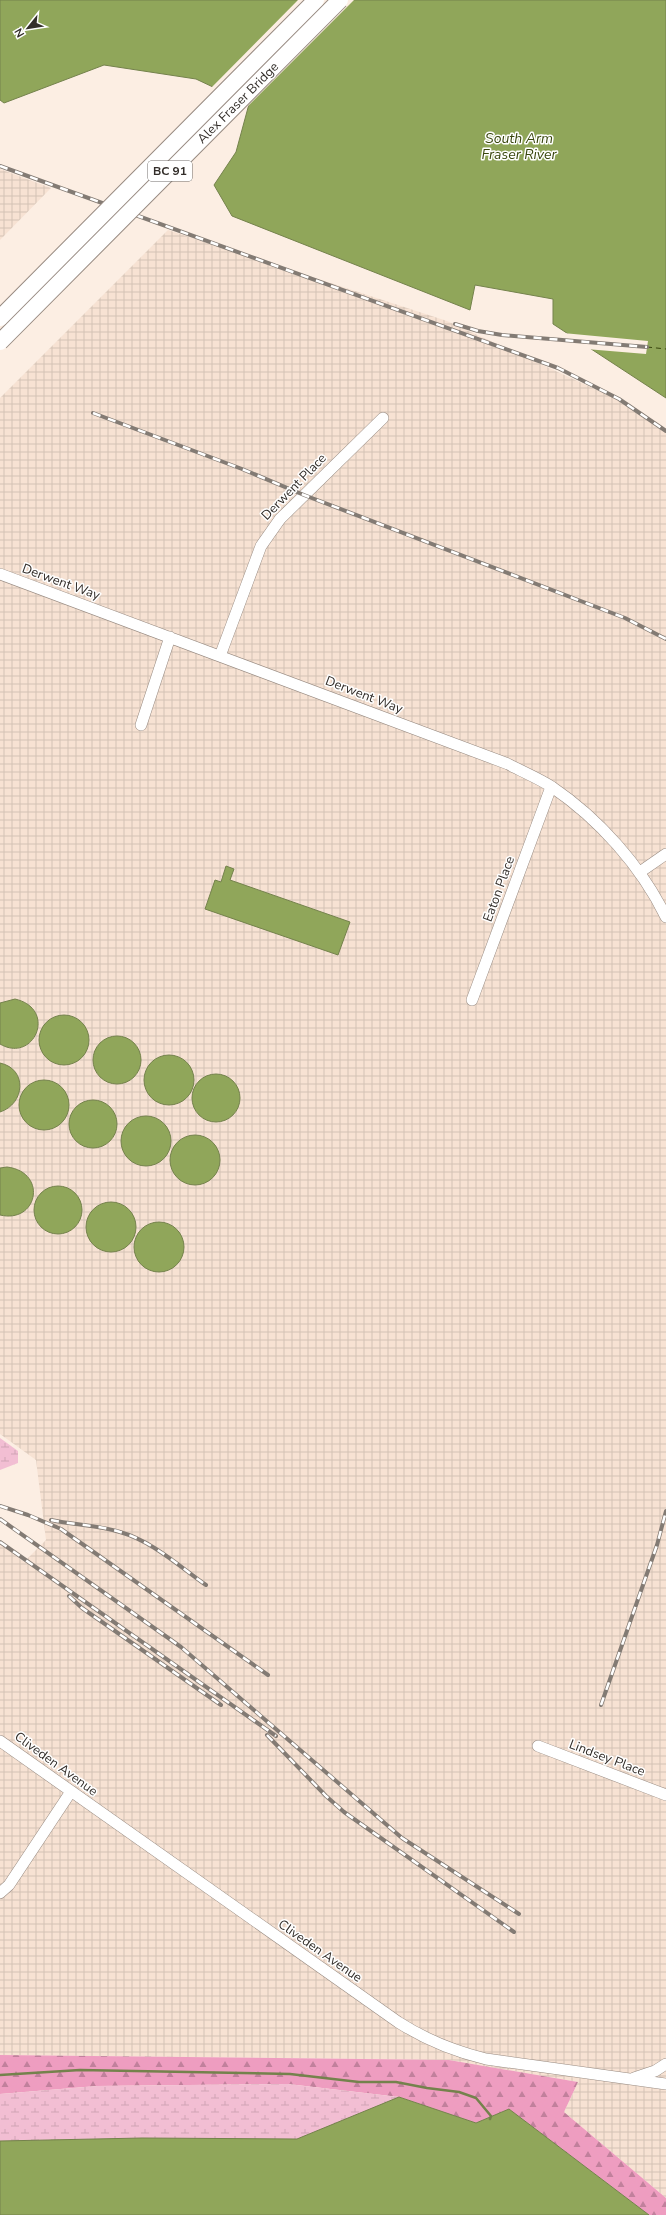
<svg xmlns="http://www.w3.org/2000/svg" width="666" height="2215" font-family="'Nunito Sans',sans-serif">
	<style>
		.industrial { fill: url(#industrial-grid) }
		.forest { fill: url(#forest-firs) }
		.wetland { fill: url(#wetland-marsh) }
		.water { fill: #90a65a; stroke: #74824c }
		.pier { fill: #fceee3 }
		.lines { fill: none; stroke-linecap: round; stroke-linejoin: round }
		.stream { stroke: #74824c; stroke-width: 2.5 }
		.ferry { stroke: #38460d; stroke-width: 1; stroke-dasharray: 5 4; stroke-linecap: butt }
		.minor-casing { stroke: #988b82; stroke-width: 12 }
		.minor { stroke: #fff; stroke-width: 11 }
		.rail-casing { stroke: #837b74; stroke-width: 4 }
		.rail { stroke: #fff; stroke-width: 2.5; stroke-dasharray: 8; stroke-linecap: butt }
		.highway-bridge-casing { stroke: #988b82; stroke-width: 18; stroke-linecap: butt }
		.highway-bridge { stroke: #fff; stroke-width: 16 }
		.labels { text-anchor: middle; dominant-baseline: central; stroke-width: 3; stroke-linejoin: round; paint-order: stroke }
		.shield { fill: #fff; stroke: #706d6a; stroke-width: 1 }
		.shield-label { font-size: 12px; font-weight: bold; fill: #332e2a }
		.street-label { font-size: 13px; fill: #332e2a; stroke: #fff }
		.water-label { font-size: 14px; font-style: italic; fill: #38460d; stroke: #fff }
	</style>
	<defs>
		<pattern id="industrial-grid" width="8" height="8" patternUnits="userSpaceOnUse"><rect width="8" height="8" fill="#f7e2d3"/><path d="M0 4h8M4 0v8" fill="none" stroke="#d4c2b5"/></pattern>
		<pattern id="forest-firs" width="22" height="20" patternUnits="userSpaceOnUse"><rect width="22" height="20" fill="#ee9dc0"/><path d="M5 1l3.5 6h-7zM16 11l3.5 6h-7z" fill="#c1809c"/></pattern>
		<pattern id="wetland-marsh" width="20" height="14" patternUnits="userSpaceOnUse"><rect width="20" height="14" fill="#f2bed3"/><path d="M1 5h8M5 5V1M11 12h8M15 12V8" fill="none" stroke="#d0a4b5"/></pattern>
	</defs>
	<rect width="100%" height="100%" fill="#fceee3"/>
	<path class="industrial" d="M0,169L51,188L0,240Z
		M168,230L447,321L638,409L666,430V2198L564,2112L578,2082L449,2060L0,2055V1543L24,1562L46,1540L36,1460L0,1434V398Z"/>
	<path class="forest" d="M0,2055L449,2060L578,2082L564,2112L666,2198V2215H649L509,2109L476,2123L399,2097L288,2084L97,2086L0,2094Z"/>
	<path class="wetland" d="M0,1438L18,1451V1463L0,1470Z
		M288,2084L399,2097L476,2123L509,2109L649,2215L0,2154V2094L97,2086Z"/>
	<path class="water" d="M0,0H666V398L553,324V299L475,285L470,310L232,216L214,185L236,152L249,104L196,79L104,65L4,103L0,100Z
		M226,866L234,869L230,880L350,922L338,955L205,909L215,880L221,882Z
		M15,999C58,1009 34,1064 0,1044V1003Z
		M39 1040a25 25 0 1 1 50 0a25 25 0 1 1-50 0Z
		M93 1060a24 24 0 1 1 48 0a24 24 0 1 1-48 0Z
		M144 1080a25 25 0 1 1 50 0a25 25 0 1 1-50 0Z
		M0,1063C28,1069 25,1104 0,1112Z
		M192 1098a24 24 0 1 1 48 0a24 24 0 1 1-48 0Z
		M19 1105a25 25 0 1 1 50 0a25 25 0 1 1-50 0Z
		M69 1124a24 24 0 1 1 48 0a24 24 0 1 1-48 0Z
		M121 1141a25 25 0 1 1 50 0a25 25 0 1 1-50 0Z
		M170 1160a25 25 0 1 1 50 0a25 25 0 1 1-50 0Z
		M7,1167C48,1172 38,1224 0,1215V1168Z
		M34 1210a24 24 0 1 1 48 0a24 24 0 1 1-48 0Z
		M86 1227a25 25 0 1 1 50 0a25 25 0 1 1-50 0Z
		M134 1247a25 25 0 1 1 50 0a25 25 0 1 1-50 0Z
		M399,2097L476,2123L509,2109L649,2215H0V2141L142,2138L297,2139Z"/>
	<path class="pier" d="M298,0H354L246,108L247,105L211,88Z
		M563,333L648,341L646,354L586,349Z"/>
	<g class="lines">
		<path class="stream" d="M0,2075L80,2070L290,2074L359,2082H396L427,2088L459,2092L476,2098L491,2116L490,2119"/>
		<path class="ferry" d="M647,347L666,349"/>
		<g class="minor-casing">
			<path id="minor" d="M0,574L508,764C523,772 538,778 552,787C599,819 641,866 666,917
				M220,656L261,546L280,519L383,418
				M141,725L170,637
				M640,872L666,854
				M472,1000L551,787
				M0,1741L398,2022C426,2040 453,2051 486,2059L666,2084
				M538,1746L666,1795
				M0,1893L9,1885L70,1793
				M634,2078L655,2071L666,2064"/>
		</g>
		<use href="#minor" class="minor"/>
		<g class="rail-casing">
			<path id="rail" d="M0,166L558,368L619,399L666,431
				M455,324L478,331L502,335L647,347
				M93,413L242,469L304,495L625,618L666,639
				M0,1506L28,1515L61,1529L268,1675
				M0,1519L181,1647L402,1838L519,1914
				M51,1520C74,1525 98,1525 120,1532C152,1541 179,1566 206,1585
				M0,1542L276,1736
				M69,1596L82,1608L221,1705
				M601,1705L657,1545L666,1511
				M267,1735L326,1796L344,1812L514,1932"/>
		</g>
		<use href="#rail" class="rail"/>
		<g class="highway-bridge-casing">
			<path id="highway-bridge" d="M0,318L316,0
				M0,342L340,0"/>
		</g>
		<use href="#highway-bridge" class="highway-bridge"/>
	</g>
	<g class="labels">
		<rect class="shield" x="148" y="161" width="44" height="20" rx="3"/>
		<g class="shield-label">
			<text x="170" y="171">BC 91</text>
		</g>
		<g class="street-label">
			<text transform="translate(238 103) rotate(-45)">Alex Fraser Bridge</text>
			<text transform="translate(294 487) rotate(-46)">Derwent Place</text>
			<text transform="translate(61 582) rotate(20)">Derwent Way</text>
			<text transform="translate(364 695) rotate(21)">Derwent Way</text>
			<text transform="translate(499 889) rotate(-70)">Eaton Place</text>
			<text transform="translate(607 1758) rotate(21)">Lindsey Place</text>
			<text transform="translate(56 1764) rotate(36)">Cliveden Avenue</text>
			<text transform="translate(320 1951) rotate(35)">Cliveden Avenue</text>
		</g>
		<g class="water-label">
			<text x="519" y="138">South Arm<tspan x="519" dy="16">Fraser River</tspan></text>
		</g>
	</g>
	<g transform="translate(28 28) rotate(240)" stroke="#ffffff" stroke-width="3" paint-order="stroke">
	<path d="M0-3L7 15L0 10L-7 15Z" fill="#332e2a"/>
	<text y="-6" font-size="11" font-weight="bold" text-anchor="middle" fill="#332e2a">N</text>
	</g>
</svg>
